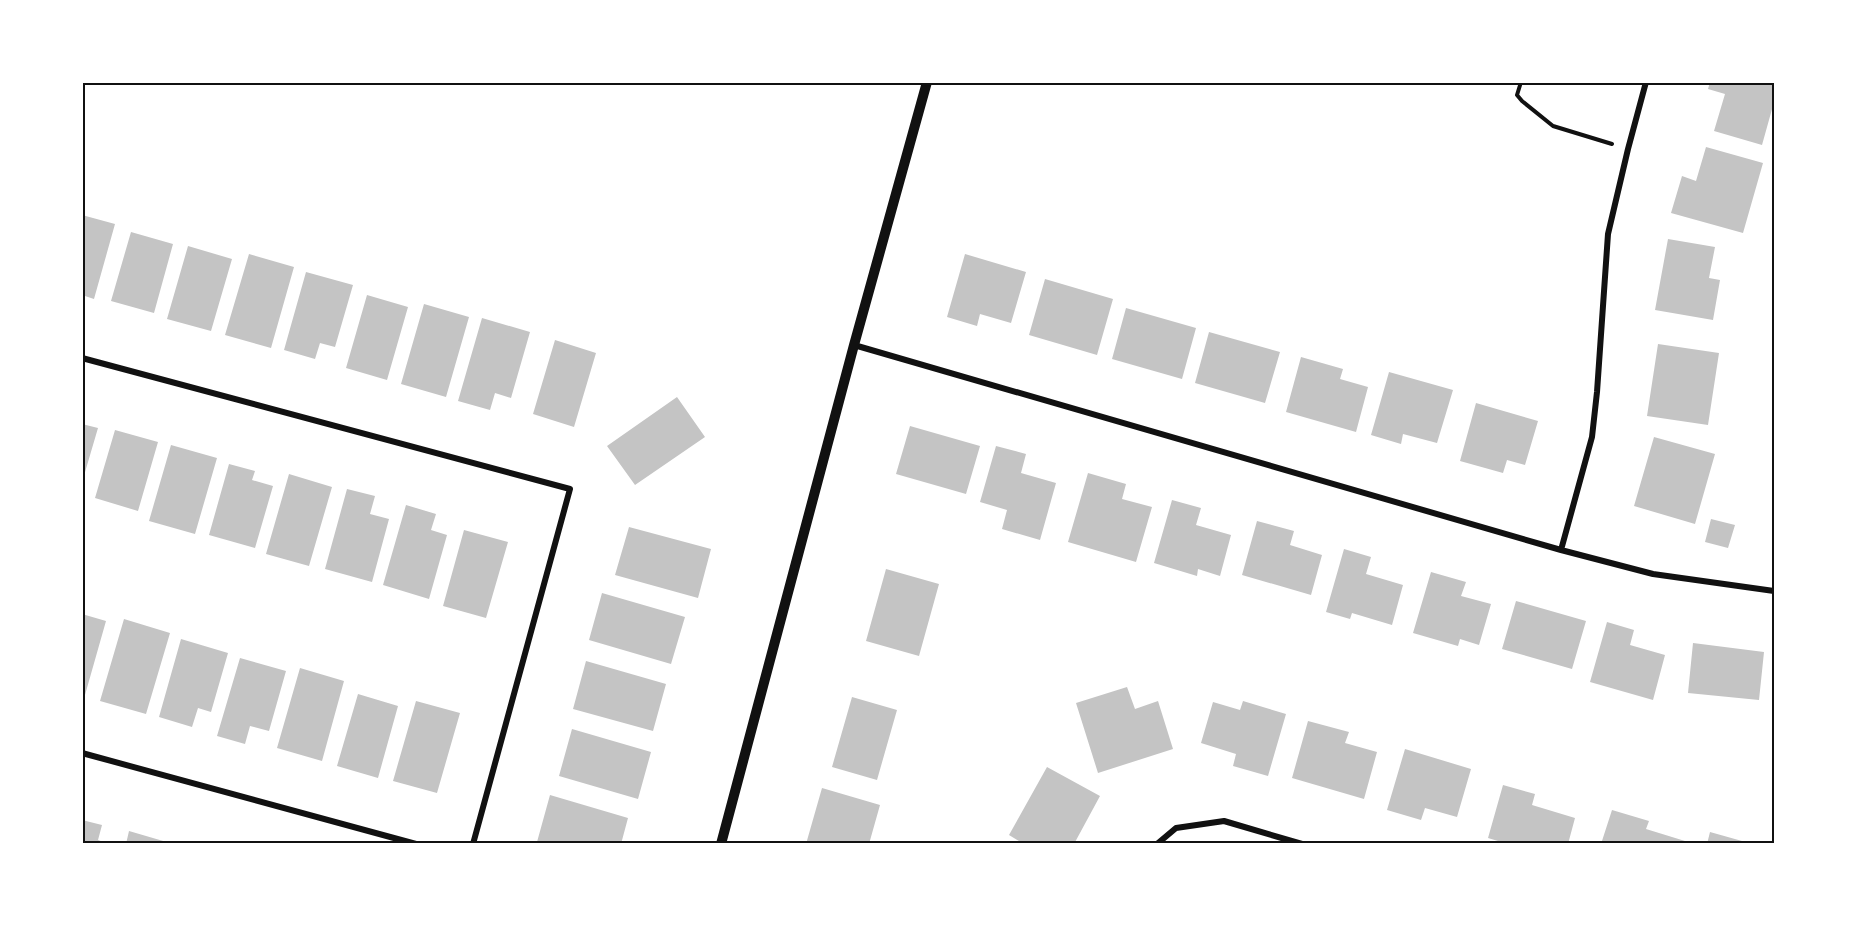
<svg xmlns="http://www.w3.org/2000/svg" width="1857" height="926" font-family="'Public Sans',sans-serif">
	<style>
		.building { fill: #c4c4c4 }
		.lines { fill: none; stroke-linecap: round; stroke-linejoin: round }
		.path { stroke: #111; stroke-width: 4 }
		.minor { stroke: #111; stroke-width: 6 }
		.tertiary { stroke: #111; stroke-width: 10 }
		.neatline { fill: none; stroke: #111; stroke-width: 2 }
	</style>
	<rect width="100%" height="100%" fill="#fff"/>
	<path class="building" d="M1710,82H1774V102L1762,145L1714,131L1725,94L1708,89Z
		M1706,147L1763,163L1743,233L1671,213L1682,176L1696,181Z
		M82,215L115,224L94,299L82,295Z
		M131,232L173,244L154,313L111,301Z
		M1668,239L1715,247L1709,278L1720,280L1713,320L1655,310Z
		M188,246L232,259L211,331L167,319Z
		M249,254L294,267L271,348L225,335Z
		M965,254L1026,272L1011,323L980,314L977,326L947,317Z
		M306,272L353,285L335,347L320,343L315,359L284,350Z
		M1045,279L1113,299L1097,355L1029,335Z
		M367,295L408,307L387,380L346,368Z
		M424,304L469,317L446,397L401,384Z
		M1126,308L1196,328L1182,379L1112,359Z
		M482,318L530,332L511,398L495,393L490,410L458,401Z
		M1209,332L1280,352L1265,403L1195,383Z
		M555,340L596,353L574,427L533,414Z
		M1658,344L1719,353L1708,425L1647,416Z
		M1301,357L1343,369L1340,379L1368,387L1356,432L1286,412Z
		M1389,372L1453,390L1437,443L1403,434L1401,444L1371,435Z
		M677,397L705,437L635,485L607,446Z
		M1476,403L1538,421L1525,465L1507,460L1503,473L1460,461Z
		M82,424L98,428L83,479L82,478Z
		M910,426L980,446L966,494L896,474Z
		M115,430L158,442L138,511L95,498Z
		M1654,437L1715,454L1695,524L1634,506Z
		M171,445L217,458L195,534L149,521Z
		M996,446L1026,454L1021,473L1056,483L1040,540L1002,529L1007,510L980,502Z
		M229,464L255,471L252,480L273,486L255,548L209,535Z
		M1088,473L1126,484L1122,499L1152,507L1136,562L1068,542Z
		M289,474L332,487L309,566L266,554Z
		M347,489L375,496L370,514L389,519L372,582L325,569Z
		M1172,500L1201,508L1196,525L1231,535L1220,576L1198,569L1197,576L1154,563Z
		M406,505L436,514L431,530L447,535L429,599L383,585Z
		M1711,519L1735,525L1728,548L1705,542Z
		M1257,521L1294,531L1290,545L1322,555L1311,595L1242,575Z
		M629,527L711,549L698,598L615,575Z
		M464,530L508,542L486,618L443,606Z
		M1344,549L1371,557L1366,574L1403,585L1392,625L1352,613L1350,619L1326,612Z
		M886,569L939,584L919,656L866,641Z
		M1431,572L1466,582L1461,596L1491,604L1479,645L1460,639L1458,646L1413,633Z
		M602,593L685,617L671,664L589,640Z
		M1516,601L1586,621L1572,669L1502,649Z
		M82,614L106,621L83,702L82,701Z
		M124,619L170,633L146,714L100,701Z
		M1607,622L1634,630L1630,645L1665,655L1653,700L1590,682Z
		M181,639L228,653L211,712L198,708L192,727L159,717Z
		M1693,643L1764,652L1759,700L1688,693Z
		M240,658L286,671L269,731L250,726L245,744L217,736Z
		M586,661L666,684L653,731L573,709Z
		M300,668L344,681L322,761L277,748Z
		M1127,687L1135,709L1158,701L1173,749L1098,773L1076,703Z
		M358,694L398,706L378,778L337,766Z
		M852,697L897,710L877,780L832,767Z
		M416,701L460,713L437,793L393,781Z
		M1243,701L1286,714L1268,776L1233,766L1236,754L1201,743L1213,702L1240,710Z
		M1308,721L1349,732L1345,743L1377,752L1364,799L1292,778Z
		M572,729L651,752L638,799L559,776Z
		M1405,749L1471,769L1457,817L1425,808L1421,820L1387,810Z
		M1047,767L1100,796L1074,844H1024L1009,835Z
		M1503,785L1535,794L1532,805L1575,818L1568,844H1508L1488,838Z
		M822,788L880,805L869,844H806Z
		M550,795L628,818L621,844H542L537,842Z
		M1612,810L1649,821L1646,829L1685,841L1684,844H1601Z
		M82,820L102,825L98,840L109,844H82Z
		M129,831L170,843V844H126Z
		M1710,832L1742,841L1741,844H1707Z"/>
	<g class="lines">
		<path class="path" d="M1521,82L1517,95L1522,101L1553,126L1612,144"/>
		<path class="minor" d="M854,345L1561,550L1653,574L1774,591
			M82,358L570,489L473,844
			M1561,550L1592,437L1597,392L1608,234L1628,149L1646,82
			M82,753L416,844
			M1157,844L1176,828L1224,821L1302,844"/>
		<path class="tertiary" d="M721,844L854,345L927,82"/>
	</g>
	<rect width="1857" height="926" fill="none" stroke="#ffffff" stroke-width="168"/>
	<rect x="84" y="84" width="1689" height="758" class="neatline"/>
</svg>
